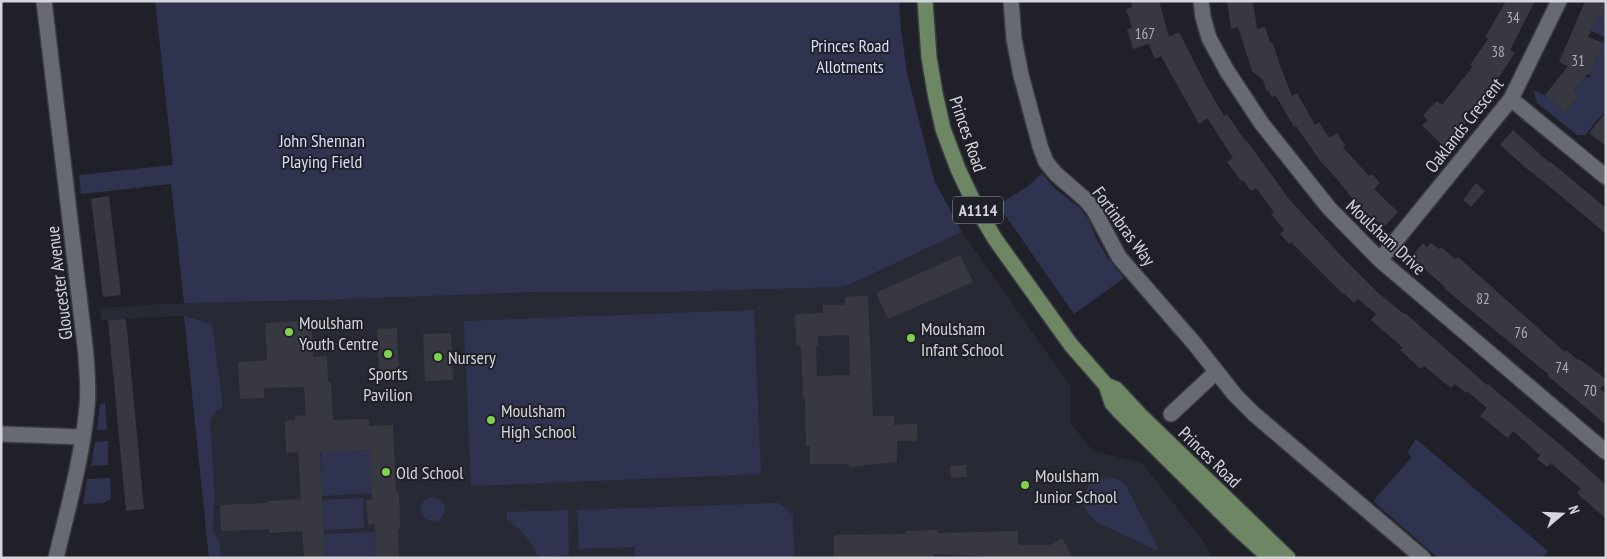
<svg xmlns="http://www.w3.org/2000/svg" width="1607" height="559" font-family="'PT Sans Narrow',sans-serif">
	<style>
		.built { fill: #272935 }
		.green { fill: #2f3350 }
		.building { fill: #373840; fill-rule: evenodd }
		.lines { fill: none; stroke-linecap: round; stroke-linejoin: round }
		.street-casing { stroke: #3a3b41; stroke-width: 18 }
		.primary-casing { stroke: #3a3b41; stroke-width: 18 }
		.street { stroke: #686a73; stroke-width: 15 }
		.primary { stroke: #6d8765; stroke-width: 15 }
		.poi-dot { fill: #82d050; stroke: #1f2028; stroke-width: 2 }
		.labels { text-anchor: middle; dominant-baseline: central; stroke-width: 4; stroke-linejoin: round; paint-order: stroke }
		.number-label { font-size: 15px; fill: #aeaeb4 }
		.shield { fill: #1f2028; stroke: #9e9fa5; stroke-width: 1 }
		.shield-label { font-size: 16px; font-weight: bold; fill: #d5d6db }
		.park-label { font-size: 18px; fill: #d8ddfa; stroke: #1f2028 }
		.street-label { font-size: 18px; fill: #d5d6db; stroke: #1f2028 }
		.poi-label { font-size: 18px; fill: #d5d6db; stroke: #1f2028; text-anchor: start }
	</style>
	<rect width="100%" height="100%" fill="#1f2028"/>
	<path class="built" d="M962,232L1071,387L1070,422L1084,440L1093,451L1142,463L1207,546L1212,558H209L184,316L101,320L100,308L184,303L324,300L535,292H670L844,287Z"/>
	<path class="green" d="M155,1H899L901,29L907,73L934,180L962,232L844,287L670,292H535L324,300L184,303L171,184L81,194L79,175L173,165Z
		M1603,1H1606V115L1603,113L1585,135H1577L1537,103L1534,91L1545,95L1565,113L1580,95L1574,90L1585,77L1589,78L1605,37L1591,31Z
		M1042,173L1053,187L1080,208L1089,220L1096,238L1107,257L1124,278L1074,314L998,205L1027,187Z
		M754,310L761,474L471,486L464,321Z
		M184,316L212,324L223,407C215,411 211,414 210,423L215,499L214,500L213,532H215L216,540H219L221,558H209Z
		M105,403L107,429L97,430L100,404Z
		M1416,439L1548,551L1542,558H1438L1373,501L1411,458L1408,451Z
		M108,441V465L91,466L95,442Z
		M369,450L370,452L372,493L322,496L321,454L322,452Z
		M1108,477L1120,480L1126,486L1159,550H1156L1099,523C1075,510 1081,479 1108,477Z
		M110,478L111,499L103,503L83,504L87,479Z
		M421 509a12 12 0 1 1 24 0a12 12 0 1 1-24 0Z
		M363,498L364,528L324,530L322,500Z
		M779,503L793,515L794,558H635V547L579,549L577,510Z
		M568,510L569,555L539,558C531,542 523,530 507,520V512Z
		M375,532L376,558H325L324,534Z"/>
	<path class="building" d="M1131,1H1159L1169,37L1179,32L1206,85L1224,116L1227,114L1246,142L1247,141L1289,199L1346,261L1377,292L1404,314L1405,313L1487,385L1488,384L1569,452L1606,485V519L1577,493L1581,489L1551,463L1547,467L1537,459L1540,455L1513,431L1508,438L1480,416L1487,408L1467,391L1466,393L1455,384L1451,388L1424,366L1421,369L1400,350L1403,348L1371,320L1376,314L1358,299L1354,303L1344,293L1343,294L1291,242L1289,244L1280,234L1284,230L1271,214L1274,212L1256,188L1251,191L1243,180L1241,181L1227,162L1233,158L1207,118L1199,124L1161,56L1155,59L1149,44L1133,49L1127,29L1132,28L1126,9L1132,7Z
		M1227,1H1253L1257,29L1265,27L1270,42L1273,44L1280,65L1292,96L1297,93L1315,125L1319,122L1329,138L1337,133L1345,145L1343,147L1369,176L1372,174L1380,183L1374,189L1398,212L1384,227L1365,212L1364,213L1336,178L1321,162L1296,126L1294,127L1276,96L1271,97L1269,91L1267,92L1263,80L1252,71L1238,27L1231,29Z
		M1506,1H1535L1510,50L1515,53L1499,77L1465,120L1467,122L1444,147L1422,125L1428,120L1423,115L1437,101L1442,105L1473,66L1470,65L1488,39L1485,37Z
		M1585,1H1596L1606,5L1602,17L1598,15L1588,37L1603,43L1590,75L1588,74L1574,90L1580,95L1565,113L1545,95L1568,66L1559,62Z
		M1606,112V146L1589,133Z
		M1513,130L1550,163L1551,162L1606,208V234L1560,195L1526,168L1500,145Z
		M1476,183L1485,191L1471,207L1463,200Z
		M109,196L121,295L103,297L91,199Z
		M1423,243L1427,247L1431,243L1439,249L1441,247L1455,259L1458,257L1565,352L1566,350L1578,360L1579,359L1606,379V383L1600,389L1606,394V425L1547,375L1548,374L1445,289L1446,288L1411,257Z
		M960,255L973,282L888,319L876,293Z
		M868,296L873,416H894V425L917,424L918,441H897V462L849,467V464H810V446H806L805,399H803L801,346H796L795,314L823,313V305H845V297ZM849,335L850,375L817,376L816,346H818V336Z
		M126,319L144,509L126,511L108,320Z
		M311,320L313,357L327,356L328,382H331L333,420L369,419V426L393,425L396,492H399L400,529H398L399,558H376L375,524L368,525L366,500L372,499L370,450L320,452L325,558H304L302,531L270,533L269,529L221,531L220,505L268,503V501L301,499L298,452L286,453L285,421L295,420V416L306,415L304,387L264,388V398L240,399L238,362L267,360L265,323Z
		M397,328L399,378L379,379L377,329Z
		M451,333L453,380L425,381L423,334Z
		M966,465L967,477L951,478L950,466Z
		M937,530V533L1018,531V545H1050L1062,538L1073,558H983V556L934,554V558H834V535L906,534V531Z"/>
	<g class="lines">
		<g class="street-casing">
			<path id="street" d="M44,1L85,346C87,366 89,387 87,407C82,458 68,508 56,558
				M1011,1L1014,39L1021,75L1040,146L1046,162L1056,174L1086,200L1094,210L1119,257L1194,343L1235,395L1254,414L1423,558
				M1201,1L1203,17L1209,38L1227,71L1262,124L1329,208L1380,260L1606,452
				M1511,99L1606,177
				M1380,260L1511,99L1559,1
				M1171,414L1216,372
				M1,434L83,437"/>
		</g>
		<g class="primary-casing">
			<path id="primary" d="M925,1L929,57L935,93L943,129L958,169L975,205L995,239L1071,345L1106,385L1112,403L1120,412L1235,526L1270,558
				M1106,385L1116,389L1142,417L1288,558"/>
		</g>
		<use href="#street" class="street"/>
		<use href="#primary" class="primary"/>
	</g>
	<g class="poi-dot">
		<circle cx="289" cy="332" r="5"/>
		<circle cx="911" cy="338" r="5"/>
		<circle cx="388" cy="354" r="5"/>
		<circle cx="438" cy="357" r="5"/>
		<circle cx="491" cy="420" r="5"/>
		<circle cx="386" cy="472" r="5"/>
		<circle cx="1025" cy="485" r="5"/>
	</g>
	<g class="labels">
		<g class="number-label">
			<text x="1513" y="17">34</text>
			<text x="1145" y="33">167</text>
			<text x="1498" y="51">38</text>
			<text x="1578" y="60">31</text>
			<text x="1483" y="298">82</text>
			<text x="1521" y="332">76</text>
			<text x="1562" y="367">74</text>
			<text x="1590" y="390">70</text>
		</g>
		<rect class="shield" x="953" y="196.5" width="50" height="27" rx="4"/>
		<g class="shield-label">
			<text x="978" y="210">A1114</text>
		</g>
		<g class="park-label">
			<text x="850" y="45">Princes Road<tspan x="850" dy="21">Allotments</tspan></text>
			<text x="322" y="140">John Shennan<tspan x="322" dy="21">Playing Field</tspan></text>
		</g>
		<g class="street-label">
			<text transform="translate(1464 125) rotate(-52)">Oaklands Crescent</text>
			<text transform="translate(968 134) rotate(71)">Princes Road</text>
			<text transform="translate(1124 226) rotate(54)">Fortinbras Way</text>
			<text transform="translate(1386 237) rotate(43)">Moulsham Drive</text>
			<text transform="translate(59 283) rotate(-97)">Gloucester Avenue</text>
			<text transform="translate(1210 457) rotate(44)">Princes Road</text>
		</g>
		<g class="poi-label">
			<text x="299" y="322">Moulsham<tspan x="299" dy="21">Youth Centre</tspan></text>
			<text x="921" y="328">Moulsham<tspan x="921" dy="21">Infant School</tspan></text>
			<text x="448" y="357">Nursery</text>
			<text x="388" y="373" text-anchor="middle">Sports<tspan x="388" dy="21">Pavilion</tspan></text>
			<text x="501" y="410">Moulsham<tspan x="501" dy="21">High School</tspan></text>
			<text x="396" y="472">Old School</text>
			<text x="1035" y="475">Moulsham<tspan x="1035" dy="21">Junior School</tspan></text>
		</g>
	</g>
	<rect width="1607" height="559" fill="none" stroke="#d5d6db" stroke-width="5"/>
	<g transform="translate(1562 514) rotate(71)" stroke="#1f2028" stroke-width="4" paint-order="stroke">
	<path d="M0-4L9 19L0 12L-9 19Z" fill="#d5d6db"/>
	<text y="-8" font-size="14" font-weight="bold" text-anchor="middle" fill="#d5d6db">N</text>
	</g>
</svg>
